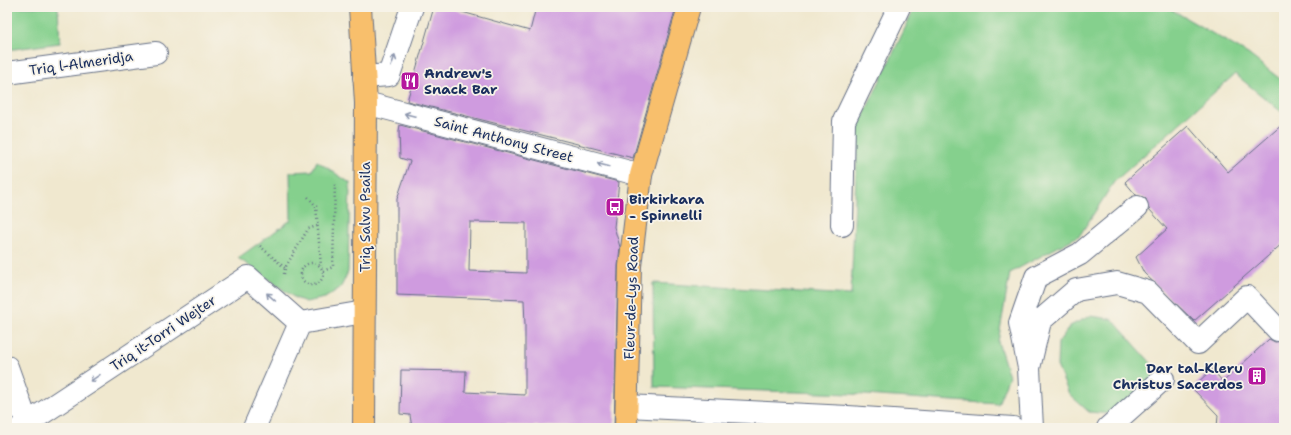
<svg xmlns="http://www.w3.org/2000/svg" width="1291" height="435" font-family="'Shantell Sans',sans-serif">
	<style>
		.green { fill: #85d08d; stroke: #508076 }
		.building { fill: #cf9bdf; fill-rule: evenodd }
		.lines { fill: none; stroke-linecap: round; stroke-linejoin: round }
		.minor-casing { stroke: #667086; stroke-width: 24 }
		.major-casing { stroke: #667086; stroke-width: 24 }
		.path { stroke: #667086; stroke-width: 2.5; stroke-dasharray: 1 3; stroke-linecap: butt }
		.minor { stroke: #fff; stroke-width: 22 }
		.major { stroke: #f8bf6c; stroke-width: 22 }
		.oneway { stroke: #8d97ae }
		.labels { text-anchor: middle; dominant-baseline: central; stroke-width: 3.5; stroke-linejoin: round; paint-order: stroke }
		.street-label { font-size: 14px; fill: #1b2f5e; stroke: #f7f3e8 }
		.poi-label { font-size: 14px; font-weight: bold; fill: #1b2f5e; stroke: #f7f3e8; text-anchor: start }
	</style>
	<rect width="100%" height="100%" fill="#f7f3e8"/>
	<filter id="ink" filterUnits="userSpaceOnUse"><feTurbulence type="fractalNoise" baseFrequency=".025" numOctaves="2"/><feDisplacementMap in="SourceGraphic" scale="8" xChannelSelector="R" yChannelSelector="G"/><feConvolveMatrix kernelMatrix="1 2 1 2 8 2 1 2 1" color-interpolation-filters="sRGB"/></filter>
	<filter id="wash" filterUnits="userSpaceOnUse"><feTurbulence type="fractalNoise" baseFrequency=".012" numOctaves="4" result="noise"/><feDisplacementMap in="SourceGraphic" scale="16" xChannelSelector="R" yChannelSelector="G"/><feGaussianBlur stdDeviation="0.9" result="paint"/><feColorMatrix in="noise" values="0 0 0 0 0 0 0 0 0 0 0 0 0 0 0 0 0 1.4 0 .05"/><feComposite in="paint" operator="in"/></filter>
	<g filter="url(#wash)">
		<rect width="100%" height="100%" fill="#f0e8cf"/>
		<path class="green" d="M9,7H58L60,43L7,50Z
			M915,7H1167L1248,54L1284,82V114L1235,74L1114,182L1080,235L1010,273L998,342L1009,376L998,404L850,394L654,387L653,283L851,295L858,127Z
			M317,161L350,183L348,272L341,287L325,298L306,302L295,298L238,258L291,220L290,172L312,171Z
			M1090,316L1112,319L1159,372L1111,414L1089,412L1069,394L1057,366L1058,343L1070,326Z"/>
		<g id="blocks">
			<path class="building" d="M434,7H444L530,31L536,7H676L633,158L407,101Z
				M1284,123V242L1194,321L1144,273L1136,257L1167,229L1149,209L1146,199L1136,195L1125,182L1188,126L1228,172Z
				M400,125L619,182L614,227L620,247L618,266L614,428L488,425L489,428H412L410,415L400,414L401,370L466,371L465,392L525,395V325L524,300L397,295V199L410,161L400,158L399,131ZM470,222L526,223V273L469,271Z
				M1269,339L1275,342L1284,341V428H1217L1218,415L1192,388L1212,369L1223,382Z"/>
		</g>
	</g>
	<g filter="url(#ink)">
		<use href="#blocks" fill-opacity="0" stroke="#667086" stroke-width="1"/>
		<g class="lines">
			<g class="minor-casing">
				<path id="minor" d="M7,73L156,53
					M364,77L389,75L412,7
					M366,103L641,175
					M842,225L844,121L899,7
					M7,367L27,423
					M1029,368L1040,321L1076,290L1117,283L1148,292L1198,343L1247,297L1278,330
					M627,406L848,417L1013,428
					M20,428L248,277L300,323
					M254,428L300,323L364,312
					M1032,428L1029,368L1020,323L1036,277L1080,254L1137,207
					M1108,428L1163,379"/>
			</g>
			<g class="major-casing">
				<path id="major" d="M360,7L366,103L364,428
					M626,428L630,266L641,175L689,7"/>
			</g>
			<path class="path" d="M308,197L316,206L321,266
				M260,246L285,268
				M301 274a11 11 0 1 1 22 0a11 11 0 1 1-22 0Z
				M323,271L333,267L335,182
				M284,274L285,268L308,229L317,226"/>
			<use href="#minor" class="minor"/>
			<use href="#major" class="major"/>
		</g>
		<defs><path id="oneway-shaft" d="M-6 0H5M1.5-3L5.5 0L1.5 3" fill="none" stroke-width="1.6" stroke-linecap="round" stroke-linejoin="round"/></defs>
		<g class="oneway">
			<use href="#oneway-shaft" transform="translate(393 61) rotate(-71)"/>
			<use href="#oneway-shaft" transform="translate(410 115) rotate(-165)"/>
			<use href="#oneway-shaft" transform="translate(603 165) rotate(-165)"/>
			<use href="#oneway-shaft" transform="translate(271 297) rotate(-138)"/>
			<use href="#oneway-shaft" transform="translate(95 378) rotate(146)"/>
		</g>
	</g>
	<defs>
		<g id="restaurant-square" transform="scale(1)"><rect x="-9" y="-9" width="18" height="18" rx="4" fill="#b5179e" stroke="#f7f3e8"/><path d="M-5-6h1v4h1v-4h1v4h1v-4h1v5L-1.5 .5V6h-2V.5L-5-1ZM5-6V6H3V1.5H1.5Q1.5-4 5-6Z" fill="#fff"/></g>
		<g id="bus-square" transform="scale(1)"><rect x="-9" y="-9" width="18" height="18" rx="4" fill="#b5179e" stroke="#f7f3e8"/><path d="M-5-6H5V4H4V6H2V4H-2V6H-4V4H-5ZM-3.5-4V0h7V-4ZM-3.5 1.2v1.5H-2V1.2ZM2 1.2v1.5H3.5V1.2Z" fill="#fff"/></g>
		<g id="building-square" transform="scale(1)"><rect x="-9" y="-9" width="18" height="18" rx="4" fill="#b5179e" stroke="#f7f3e8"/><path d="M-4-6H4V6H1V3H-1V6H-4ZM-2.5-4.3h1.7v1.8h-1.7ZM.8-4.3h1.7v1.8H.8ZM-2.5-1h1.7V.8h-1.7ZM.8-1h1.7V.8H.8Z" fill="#fff"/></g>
	</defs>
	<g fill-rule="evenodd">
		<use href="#restaurant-square" x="410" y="81"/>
		<use href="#bus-square" x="615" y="207"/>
		<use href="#building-square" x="1257" y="376"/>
	</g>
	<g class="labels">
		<g class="street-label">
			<text transform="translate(81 63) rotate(-8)">Triq l-Almeridja</text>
			<text transform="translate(504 139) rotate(15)">Saint Anthony Street</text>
			<text transform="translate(365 217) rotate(-90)">Triq Salvu Psaila</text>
			<text transform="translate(631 298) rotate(-88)">Fleur-de-Lys Road</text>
			<text transform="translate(163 333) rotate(-34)">Triq it-Torri Wejter</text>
		</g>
		<g class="poi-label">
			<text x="424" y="73">Andrew's<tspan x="424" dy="16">Snack Bar</tspan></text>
			<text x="629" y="199">Birkirkara<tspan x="629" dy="16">- Spinnelli</tspan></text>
			<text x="1243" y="368" text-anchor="end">Dar tal-Kleru<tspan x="1243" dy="16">Christus Sacerdos</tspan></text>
		</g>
	</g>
	<rect width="1291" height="435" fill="none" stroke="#f7f3e8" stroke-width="24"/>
</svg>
